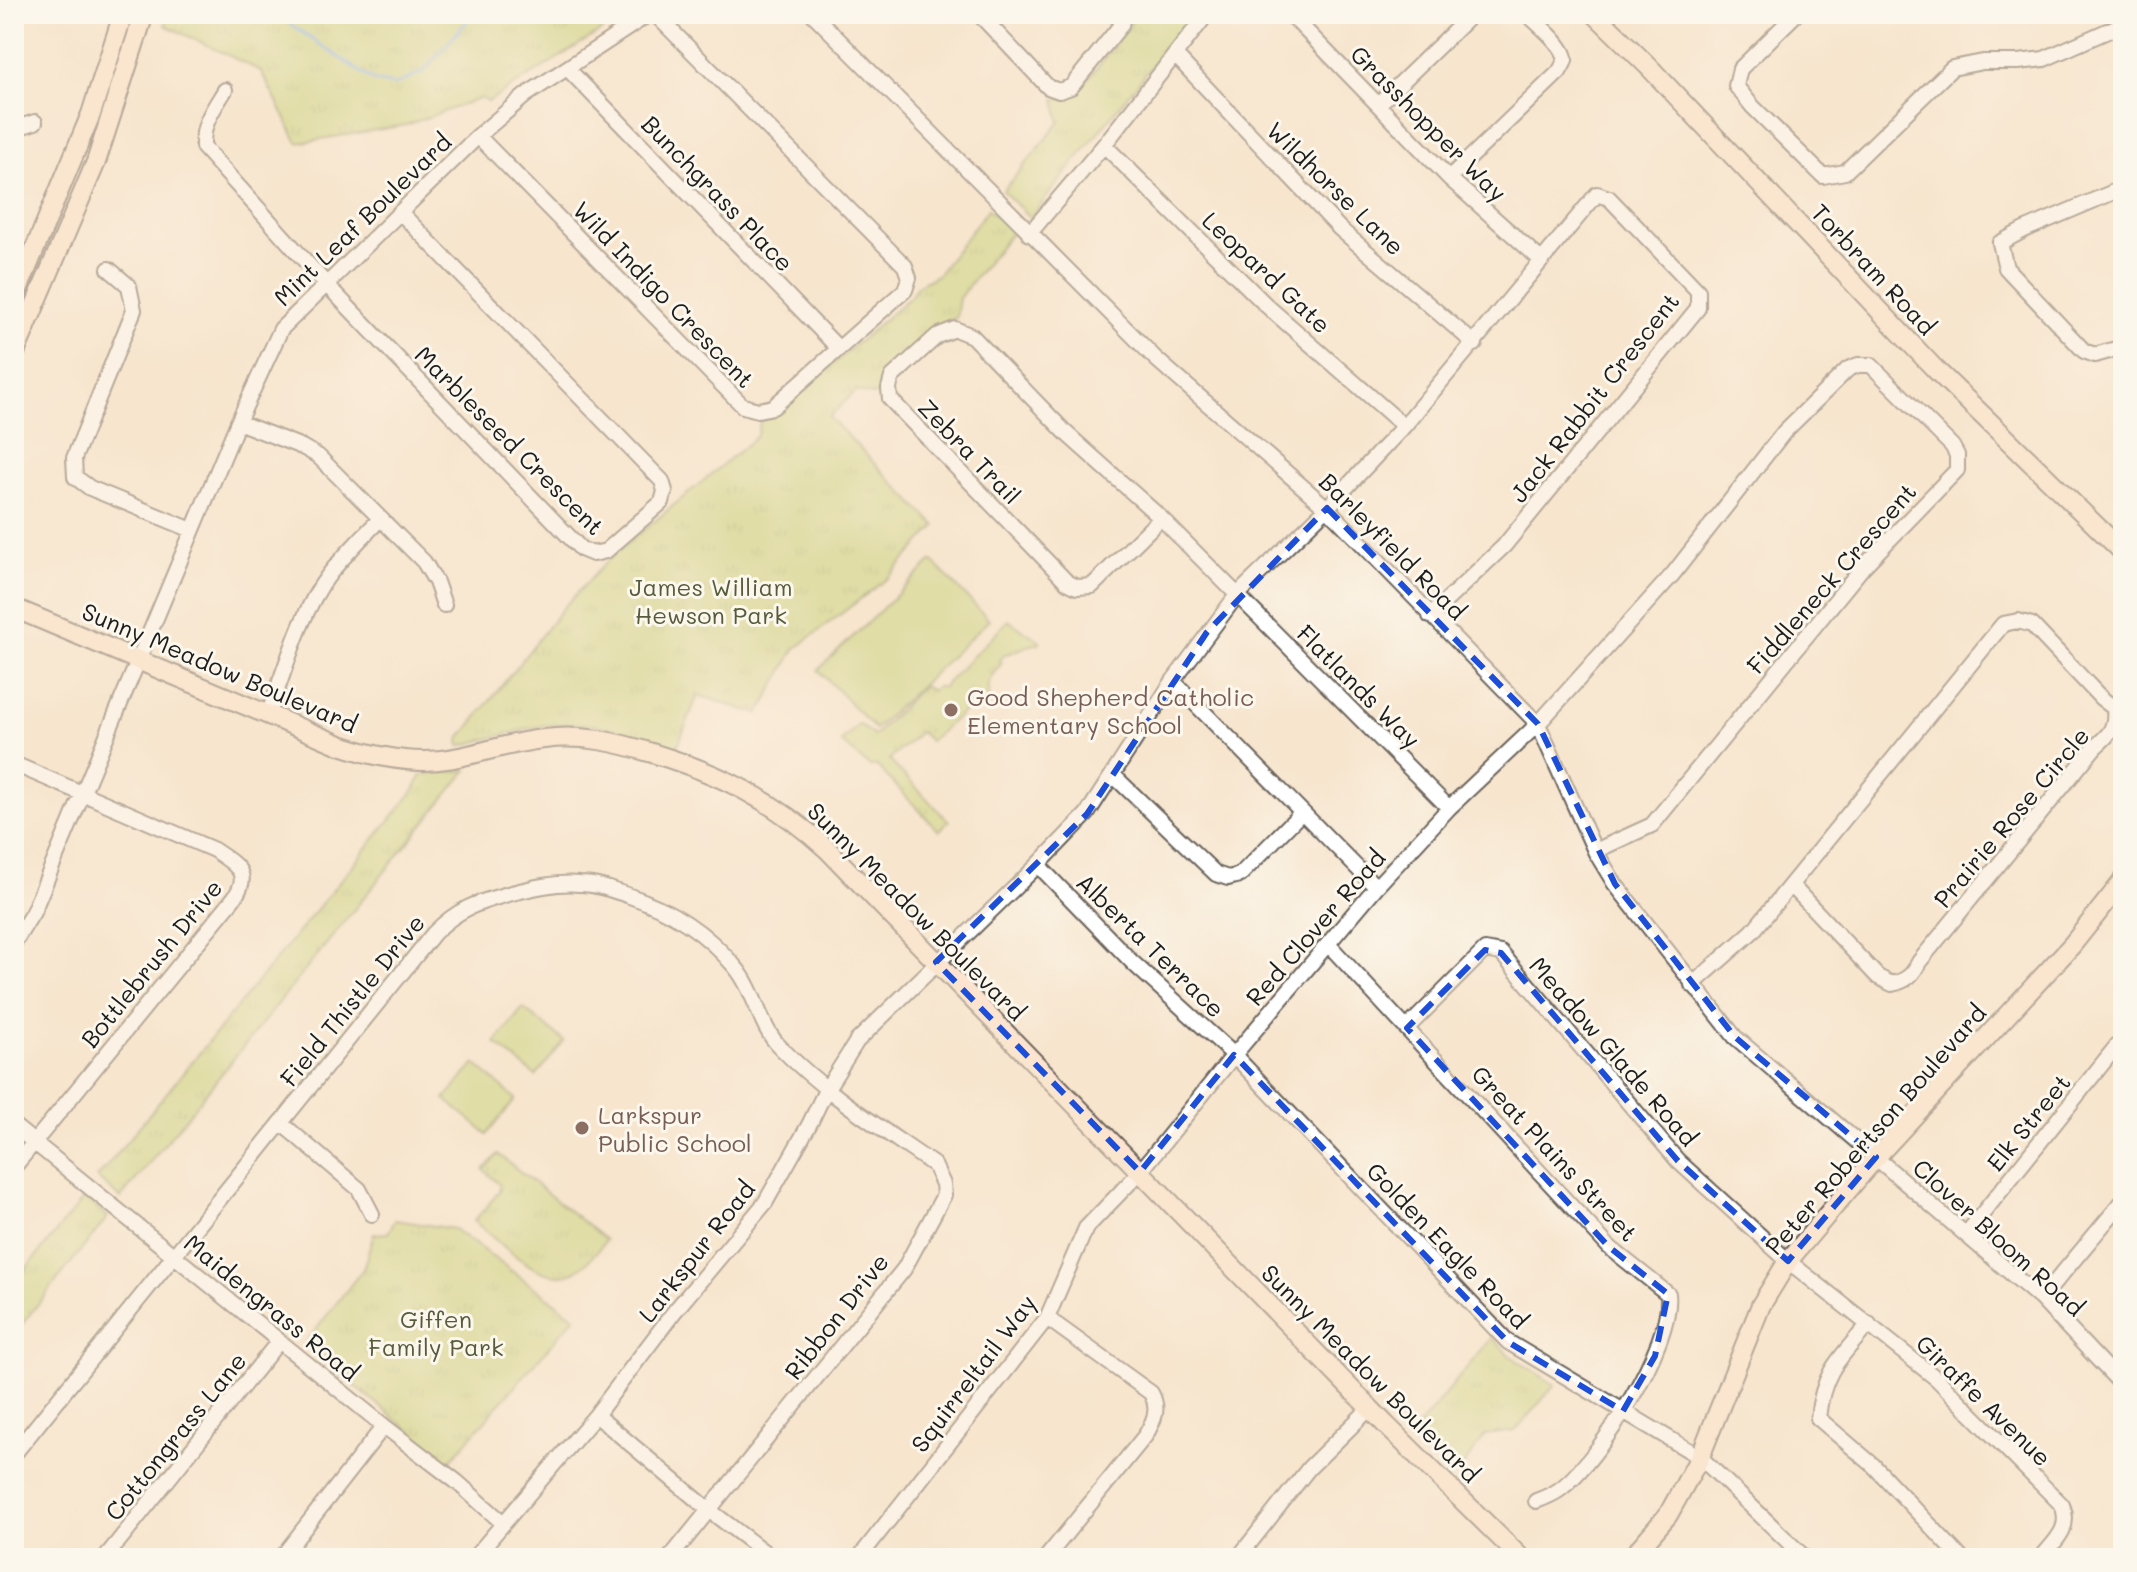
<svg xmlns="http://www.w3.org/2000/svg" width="2137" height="1572" font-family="Mali,sans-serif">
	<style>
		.grass { fill: url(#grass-tufts); stroke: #707748; stroke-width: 2 }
		.pitch { fill: #c3d275; stroke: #707748; stroke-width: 2 }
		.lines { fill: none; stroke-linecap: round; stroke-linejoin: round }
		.stream { stroke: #6eb0e3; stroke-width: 3 }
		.street-casing { stroke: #69625a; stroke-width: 18 }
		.secondary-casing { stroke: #69625a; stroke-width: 22 }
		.street { stroke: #fff; stroke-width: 14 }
		.secondary { stroke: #fde4d0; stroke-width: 18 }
		.marked { fill: none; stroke: #1d4ed8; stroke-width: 6; stroke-dasharray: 16 10; stroke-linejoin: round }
		.education-dot { fill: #8d6e63; stroke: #fbf7ec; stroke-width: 3 }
		.labels { text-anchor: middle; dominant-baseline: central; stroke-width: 6; stroke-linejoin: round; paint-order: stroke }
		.street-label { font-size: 24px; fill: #1c1c1c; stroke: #fbf7ec }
		.park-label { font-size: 24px; fill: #565c3b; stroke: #fbf7ec }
		.education-label { font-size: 24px; fill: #785e54; stroke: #fbf7ec; text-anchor: start }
	</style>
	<defs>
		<pattern id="grass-tufts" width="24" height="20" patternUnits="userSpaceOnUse" patternTransform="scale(2)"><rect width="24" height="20" fill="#c3d275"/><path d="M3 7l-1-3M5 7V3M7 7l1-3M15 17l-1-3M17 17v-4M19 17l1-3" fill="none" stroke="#a7b465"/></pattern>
	</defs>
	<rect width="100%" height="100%" fill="#fbf7ec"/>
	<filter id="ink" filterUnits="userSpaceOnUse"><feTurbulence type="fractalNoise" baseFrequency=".0125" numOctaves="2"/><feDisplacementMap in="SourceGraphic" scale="16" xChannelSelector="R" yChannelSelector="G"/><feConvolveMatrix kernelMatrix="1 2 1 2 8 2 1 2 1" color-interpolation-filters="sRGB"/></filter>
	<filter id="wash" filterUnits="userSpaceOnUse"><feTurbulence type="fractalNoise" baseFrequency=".006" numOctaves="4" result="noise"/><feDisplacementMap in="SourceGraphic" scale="32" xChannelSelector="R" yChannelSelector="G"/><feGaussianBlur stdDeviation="1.8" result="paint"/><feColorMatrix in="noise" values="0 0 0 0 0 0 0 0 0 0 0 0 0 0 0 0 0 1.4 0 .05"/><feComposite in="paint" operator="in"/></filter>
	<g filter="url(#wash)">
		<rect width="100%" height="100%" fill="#f7e5ce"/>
		<path class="grass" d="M168,14H628L488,102L482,98L406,125L298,143L261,71L165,25Z
			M1132,14H1193L1030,218L1003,191L1060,122L1055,99L1070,98L1079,90L1131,24Z
			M988,209L1012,232L959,298L956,318L942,323L884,374L879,384L878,396L856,391L829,417L936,526L888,578L795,649L759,714L698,695L677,747C646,737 614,726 581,724C541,721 499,737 460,746L459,740L562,609L609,559L757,436L760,421L772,417L910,297L917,286L937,275Z
			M1008,620L1040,641L1039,644C1026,644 1018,652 1005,654L999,660L1002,663C990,677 984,683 990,702L984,708L977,700L930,741L920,732L889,760L949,821L939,831L877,766H869L841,742L859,724L874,736L923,685L931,691L936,687H943Z
			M467,770L121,1198L97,1178L412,793L422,775Z
			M498,1154L606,1240C598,1249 590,1261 580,1268C548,1295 497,1240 474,1221L499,1192L500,1185L484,1170Z
			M84,1198L108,1217L14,1334V1283Z
			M395,1220L454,1229L575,1317L449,1462L304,1345L363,1269L374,1234L388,1233Z
			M1492,1337L1509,1355L1555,1385L1515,1431L1485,1435L1461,1469L1414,1432Z"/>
		<path class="pitch" d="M932,561L989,620L875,729L818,670Z
			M523,1008L564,1041L536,1076L495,1043Z
			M475,1064L516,1099L487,1134L445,1099Z"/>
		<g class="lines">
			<path class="stream" d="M275,14L374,81L395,85L423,72L473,14
				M534,14L536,26"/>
		</g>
	</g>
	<g filter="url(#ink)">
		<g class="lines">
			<g class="street-casing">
				<path id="street" d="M813,14L1156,359L1327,508L1538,724L1595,851L1615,884L1735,1037L2041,1299L2123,1386
					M979,14L1048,87L1059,91L1071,87L1121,25L1124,14
					M1290,14L1449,178L1541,260
					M1796,14L1740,69L1736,86L1752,106L1823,176L1845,172L1952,68L1983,62H2018L2044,59L2123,24
					M1175,55L1340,229L1475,344
					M567,68L838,348
					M225,90C213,110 202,123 203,147L325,283L581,549L593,554L606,551L662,502L665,491L662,481L400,212
					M1378,105L1472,14
					M14,129L35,122
					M478,136L743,406L758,410L773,407L905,290L909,278L905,266L655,14
					M1104,145L1267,306L1404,426
					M1449,178L1559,72C1561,68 1564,65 1565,60C1567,48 1536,22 1527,14
					M2123,188L2024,230L2000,243L2006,268L2084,351L2095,355L2123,347
					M1029,234L1104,145L1207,14
					M109,269L129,286L134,310L74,458L75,477L90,488L192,530
					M238,422L302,447L318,456L424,562L436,582L444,605
					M1161,518L1092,586L1077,587L1067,582L890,399L889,388L892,377L937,336L955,329L972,336L1067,434L1161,518L1449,808
					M1173,681L1376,887
					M268,715C285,671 300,613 328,576C343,556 362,538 379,520
					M14,764L214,850C234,864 253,872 234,898L14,1167
					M1113,775L1216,874L1228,878L1240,875L1302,812
					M1038,865L1133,963L1234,1055L1508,1342L1700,1457L1805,1558
					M14,943L33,912L238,422L281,329L478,136L526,95L649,14
					M1328,944L1609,1247L1668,1294C1674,1343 1598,1462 1559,1490C1552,1495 1544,1498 1536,1501
					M1692,985L1753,931L2003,624L2018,621L2032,625L2101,698L2114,708C2116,728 2110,734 2095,747L1919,962C1913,975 1906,981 1892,984L1878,977L1791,885
					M1407,1028L1485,950L1501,953L1678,1161L1788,1261L1937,1379L2062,1505C2072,1528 2055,1541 2041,1558
					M281,1123L359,1189L372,1214
					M14,1126L384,1426L457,1482L503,1523
					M1967,1233L2123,1038
					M2041,1299L2123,1201
					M1869,1324C1839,1359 1823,1371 1818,1418L1873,1465L1961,1558
					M596,1415L709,1510L772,1558
					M14,1454L434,933C458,909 476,903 508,894C531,888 555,882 580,884C596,884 612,890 627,895C672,910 706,932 736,968C756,992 759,1026 780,1047C826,1094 881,1128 934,1165L943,1184L944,1195L904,1269L670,1558
					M105,1558L279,1341
					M281,1558L384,1426
					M474,1558L596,1415L674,1312L765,1203L809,1125L826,1090L857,1041L1038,865L1087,814L1173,681L1237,595L1327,508L1404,426L1597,194L1609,198L1698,291V308L1504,546L1430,616
					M859,1558L1047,1318L1086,1228L1140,1172L1234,1055L1376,887L1449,808L1538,724L1673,574L1784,432L1848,369L1858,365H1871L1952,446L1957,455V470L1862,568L1652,825L1595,851
					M1046,1558L1145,1436C1154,1421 1160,1409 1151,1393L1047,1318
					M1238,1558L1309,1468L1370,1408"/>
			</g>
			<g class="secondary-casing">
				<path id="secondary" d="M1595,14L1649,67L1935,369L2123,552
					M14,299L91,114L123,14
					M14,355L96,162L144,14
					M14,608L340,745C373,756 413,765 448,759C480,754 511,742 544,739C582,734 616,742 652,753C721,774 773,800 827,849L1385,1424L1521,1558
					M1631,1558L1668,1515L1700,1457L1761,1305L1788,1261L1876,1157L2072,945L2123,881"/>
			</g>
			<use href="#street" class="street"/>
			<use href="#secondary" class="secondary"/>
		</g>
	</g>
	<path d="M0 0H2137V1572H0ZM1327,508L1538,724L1615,884L1735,1037L1876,1157L1788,1261L1678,1161L1501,953L1485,950L1407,1028L1609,1247L1668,1294L1655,1356L1623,1411L1508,1342L1234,1055L1140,1172L936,962L1087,814L1207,632Z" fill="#f7e5ce" fill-opacity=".55" fill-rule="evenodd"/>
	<path class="marked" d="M1327,508L1538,724L1615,884L1735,1037L1876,1157L1788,1261L1678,1161L1501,953L1485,950L1407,1028L1609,1247L1668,1294L1655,1356L1623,1411L1508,1342L1234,1055L1140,1172L936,962L1087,814L1207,632Z"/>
	<g class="education-dot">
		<circle cx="951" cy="710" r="8"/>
		<circle cx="582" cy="1128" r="8"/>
	</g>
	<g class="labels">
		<g class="street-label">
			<text transform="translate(1429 123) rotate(45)">Grasshopper Way</text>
			<text transform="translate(1336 188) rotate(44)">Wildhorse Lane</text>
			<text transform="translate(718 193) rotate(46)">Bunchgrass Place</text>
			<text transform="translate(362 219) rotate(-44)">Mint Leaf Boulevard</text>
			<text transform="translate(1874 269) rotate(47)">Torbram Road</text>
			<text transform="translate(1267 272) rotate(43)">Leopard Gate</text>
			<text transform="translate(664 294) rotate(46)">Wild Indigo Crescent</text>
			<text transform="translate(1594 397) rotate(-52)">Jack Rabbit Crescent</text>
			<text transform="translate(510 440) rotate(45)">Marbleseed Crescent</text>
			<text transform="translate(970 451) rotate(46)">Zebra Trail</text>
			<text transform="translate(1393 546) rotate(45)">Barleyfield Road</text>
			<text transform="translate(1831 578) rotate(-49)">Fiddleneck Crescent</text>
			<text transform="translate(220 667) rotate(23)">Sunny Meadow Boulevard</text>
			<text transform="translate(1359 686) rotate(45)">Flatlands Way</text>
			<text transform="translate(2011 817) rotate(-50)">Prairie Rose Circle</text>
			<text transform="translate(917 911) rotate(45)">Sunny Meadow Boulevard</text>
			<text transform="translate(1315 927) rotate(-49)">Red Clover Road</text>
			<text transform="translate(1151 945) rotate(44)">Alberta Terrace</text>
			<text transform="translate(151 963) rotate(-51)">Bottlebrush Drive</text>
			<text transform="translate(352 1000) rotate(-51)">Field Thistle Drive</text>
			<text transform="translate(1614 1051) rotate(49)">Meadow Glade Road</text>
			<text transform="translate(2028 1122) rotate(-51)">Elk Street</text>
			<text transform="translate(1875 1129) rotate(-49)">Peter Robertson Boulevard</text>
			<text transform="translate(1555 1153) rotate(47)">Great Plains Street</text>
			<text transform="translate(1999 1237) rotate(42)">Clover Bloom Road</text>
			<text transform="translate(1448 1245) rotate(46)">Golden Eagle Road</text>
			<text transform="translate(696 1251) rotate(-52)">Larkspur Road</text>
			<text transform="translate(272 1307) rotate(39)">Maidengrass Road</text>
			<text transform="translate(836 1316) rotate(-52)">Ribbon Drive</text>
			<text transform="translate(973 1373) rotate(-53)">Squirreltail Way</text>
			<text transform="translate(1371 1373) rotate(45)">Sunny Meadow Boulevard</text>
			<text transform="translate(1984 1400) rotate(44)">Giraffe Avenue</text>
			<text transform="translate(175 1436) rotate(-51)">Cottongrass Lane</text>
		</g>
		<g class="park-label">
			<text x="711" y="586">James William<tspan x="711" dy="28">Hewson Park</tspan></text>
			<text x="436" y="1318">Giffen<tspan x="436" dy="28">Family Park</tspan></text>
		</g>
		<g class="education-label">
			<text x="967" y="696">Good Shepherd Catholic<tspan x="967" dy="28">Elementary School</tspan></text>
			<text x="598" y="1114">Larkspur<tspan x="598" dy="28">Public School</tspan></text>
		</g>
	</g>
	<rect width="2137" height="1572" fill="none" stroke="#fbf7ec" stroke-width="48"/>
</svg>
